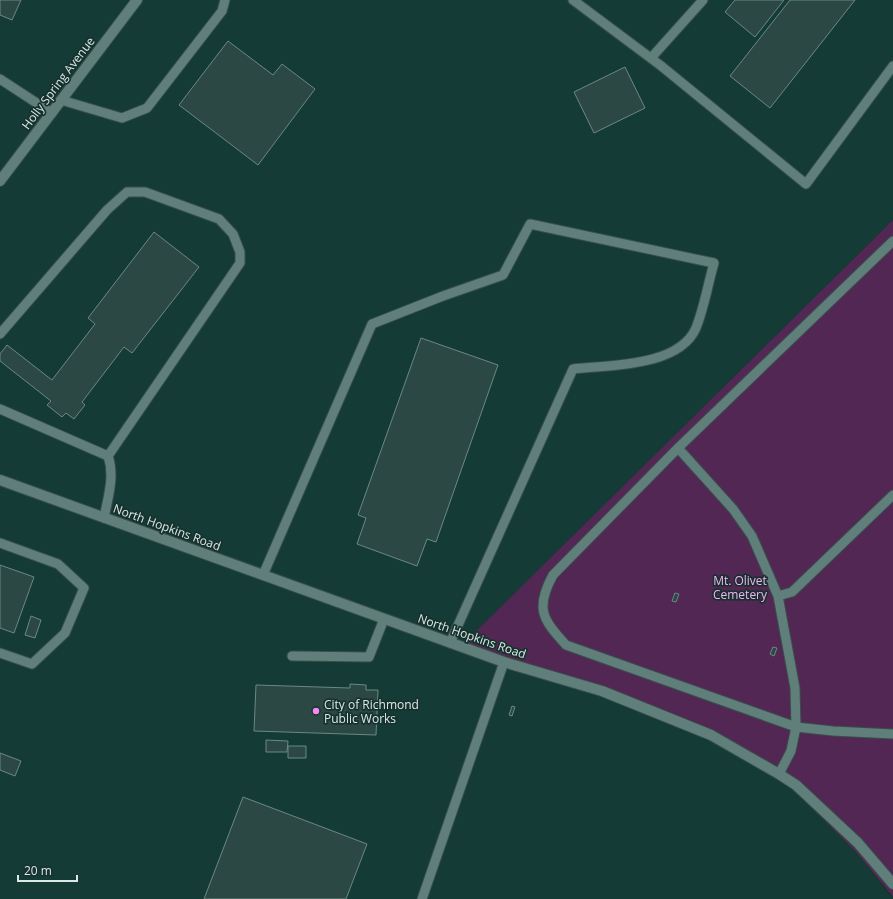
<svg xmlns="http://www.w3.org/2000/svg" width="893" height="899" font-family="'Open Sans',sans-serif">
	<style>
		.built { fill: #143b35 }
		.green { fill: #532754 }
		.building { fill: #2c4844; stroke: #6b8983 }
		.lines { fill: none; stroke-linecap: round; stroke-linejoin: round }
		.service-casing { stroke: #38504c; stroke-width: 11 }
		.tertiary-casing { stroke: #38504c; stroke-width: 12 }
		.secondary-casing { stroke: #38504c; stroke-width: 12 }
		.service { stroke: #617f7a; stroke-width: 9 }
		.tertiary { stroke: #617f7a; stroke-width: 10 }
		.secondary { stroke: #617f7a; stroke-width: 10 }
		.poi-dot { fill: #f28af3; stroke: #17322e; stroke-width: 1.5 }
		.labels { text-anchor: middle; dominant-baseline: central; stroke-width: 3.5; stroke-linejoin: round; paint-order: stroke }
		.street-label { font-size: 12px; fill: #d9e9e6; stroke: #17322e }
		.park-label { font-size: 12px; fill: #f7b1f6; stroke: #17322e }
		.poi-label { font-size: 12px; fill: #d9e9e6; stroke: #17322e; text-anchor: start }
	</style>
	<rect width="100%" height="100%" fill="#17322e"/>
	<path class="built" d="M0,0H893V220L462,645L622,703L705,738L787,783L855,851L893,899H0Z"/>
	<path class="green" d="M893,220V897L855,851L787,783L705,738L622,703L462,645Z"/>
	<path class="building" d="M0,0H21L12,20L0,15Z
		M735,0H784L755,37L725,12Z
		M790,0H855L770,108L730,76Z
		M228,41L273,75L282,64L315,89L258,165L179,105Z
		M625,67L645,108L594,133L574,92Z
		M154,232L199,267L132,353L124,347L82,402L85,405L74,419L66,413L62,417L47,405L51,401L0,361V354L7,345L52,380L95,324L88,318Z
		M421,338L498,365L436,542L427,539L417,566L357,544L366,518L358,515Z
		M0,565L34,577L14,633L0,628Z
		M675,593L679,594L676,602L672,601Z
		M31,616L41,620L35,638L25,635Z
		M773,647L777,648L774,656L770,654Z
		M350,684L366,685V690H378L376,735L254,731L256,685L350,688Z
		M512,706L515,707L512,716L509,715Z
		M266,740L288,741L287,752H266Z
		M288,746H306V758H288Z
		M0,753L21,761L15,776L0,770Z
		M243,797L367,844L346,899H204Z"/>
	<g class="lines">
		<g class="service-casing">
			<path id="service" d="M573,0L660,65L806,184L893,66
				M651,58L703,0
				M0,79L52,113
				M61,100L122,118L147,108L222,11L225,0
				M893,241L678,448L553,575C535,608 542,619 566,645L796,727L833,731L893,734
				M0,334L107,210L127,192H145L219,219L233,234L240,252V263L108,456
				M0,409L108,456C115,476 108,497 104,518
				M678,448L733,509L752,536L778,596L795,688L796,727L791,751L779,774
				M0,543L58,564L84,588L65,633L32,664L0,653
				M263,575L372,324L443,296L503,275L530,224L714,263C708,284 704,308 696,328C679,367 609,365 573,369L450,643
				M778,596L792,592L893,495
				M292,656L369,657L384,619
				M422,899L504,662"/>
		</g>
		<g class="tertiary-casing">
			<path id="tertiary" d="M0,181L137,0"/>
		</g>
		<g class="secondary-casing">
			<path id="secondary" d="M0,480L504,662L602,691L711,735L779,774L796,785L858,843L893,884"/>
		</g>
		<use href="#service" class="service"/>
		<use href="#tertiary" class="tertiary"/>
		<use href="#secondary" class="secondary"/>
	</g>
	<circle class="poi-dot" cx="316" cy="711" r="4"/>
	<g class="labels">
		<g class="street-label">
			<text transform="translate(58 83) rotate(-53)">Holly Spring Avenue</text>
			<text transform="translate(167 527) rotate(20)">North Hopkins Road</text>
			<text transform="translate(472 636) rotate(19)">North Hopkins Road</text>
		</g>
		<g class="park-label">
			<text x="740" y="580">Mt. Olivet<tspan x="740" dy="14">Cemetery</tspan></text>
		</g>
		<g class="poi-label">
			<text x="324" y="704">City of Richmond<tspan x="324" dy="14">Public Works</tspan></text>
		</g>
	</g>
	<path d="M18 875v6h59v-6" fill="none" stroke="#d9e9e6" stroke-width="2"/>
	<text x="24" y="875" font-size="12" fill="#d9e9e6" stroke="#17322e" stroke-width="3" paint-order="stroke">20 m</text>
</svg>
